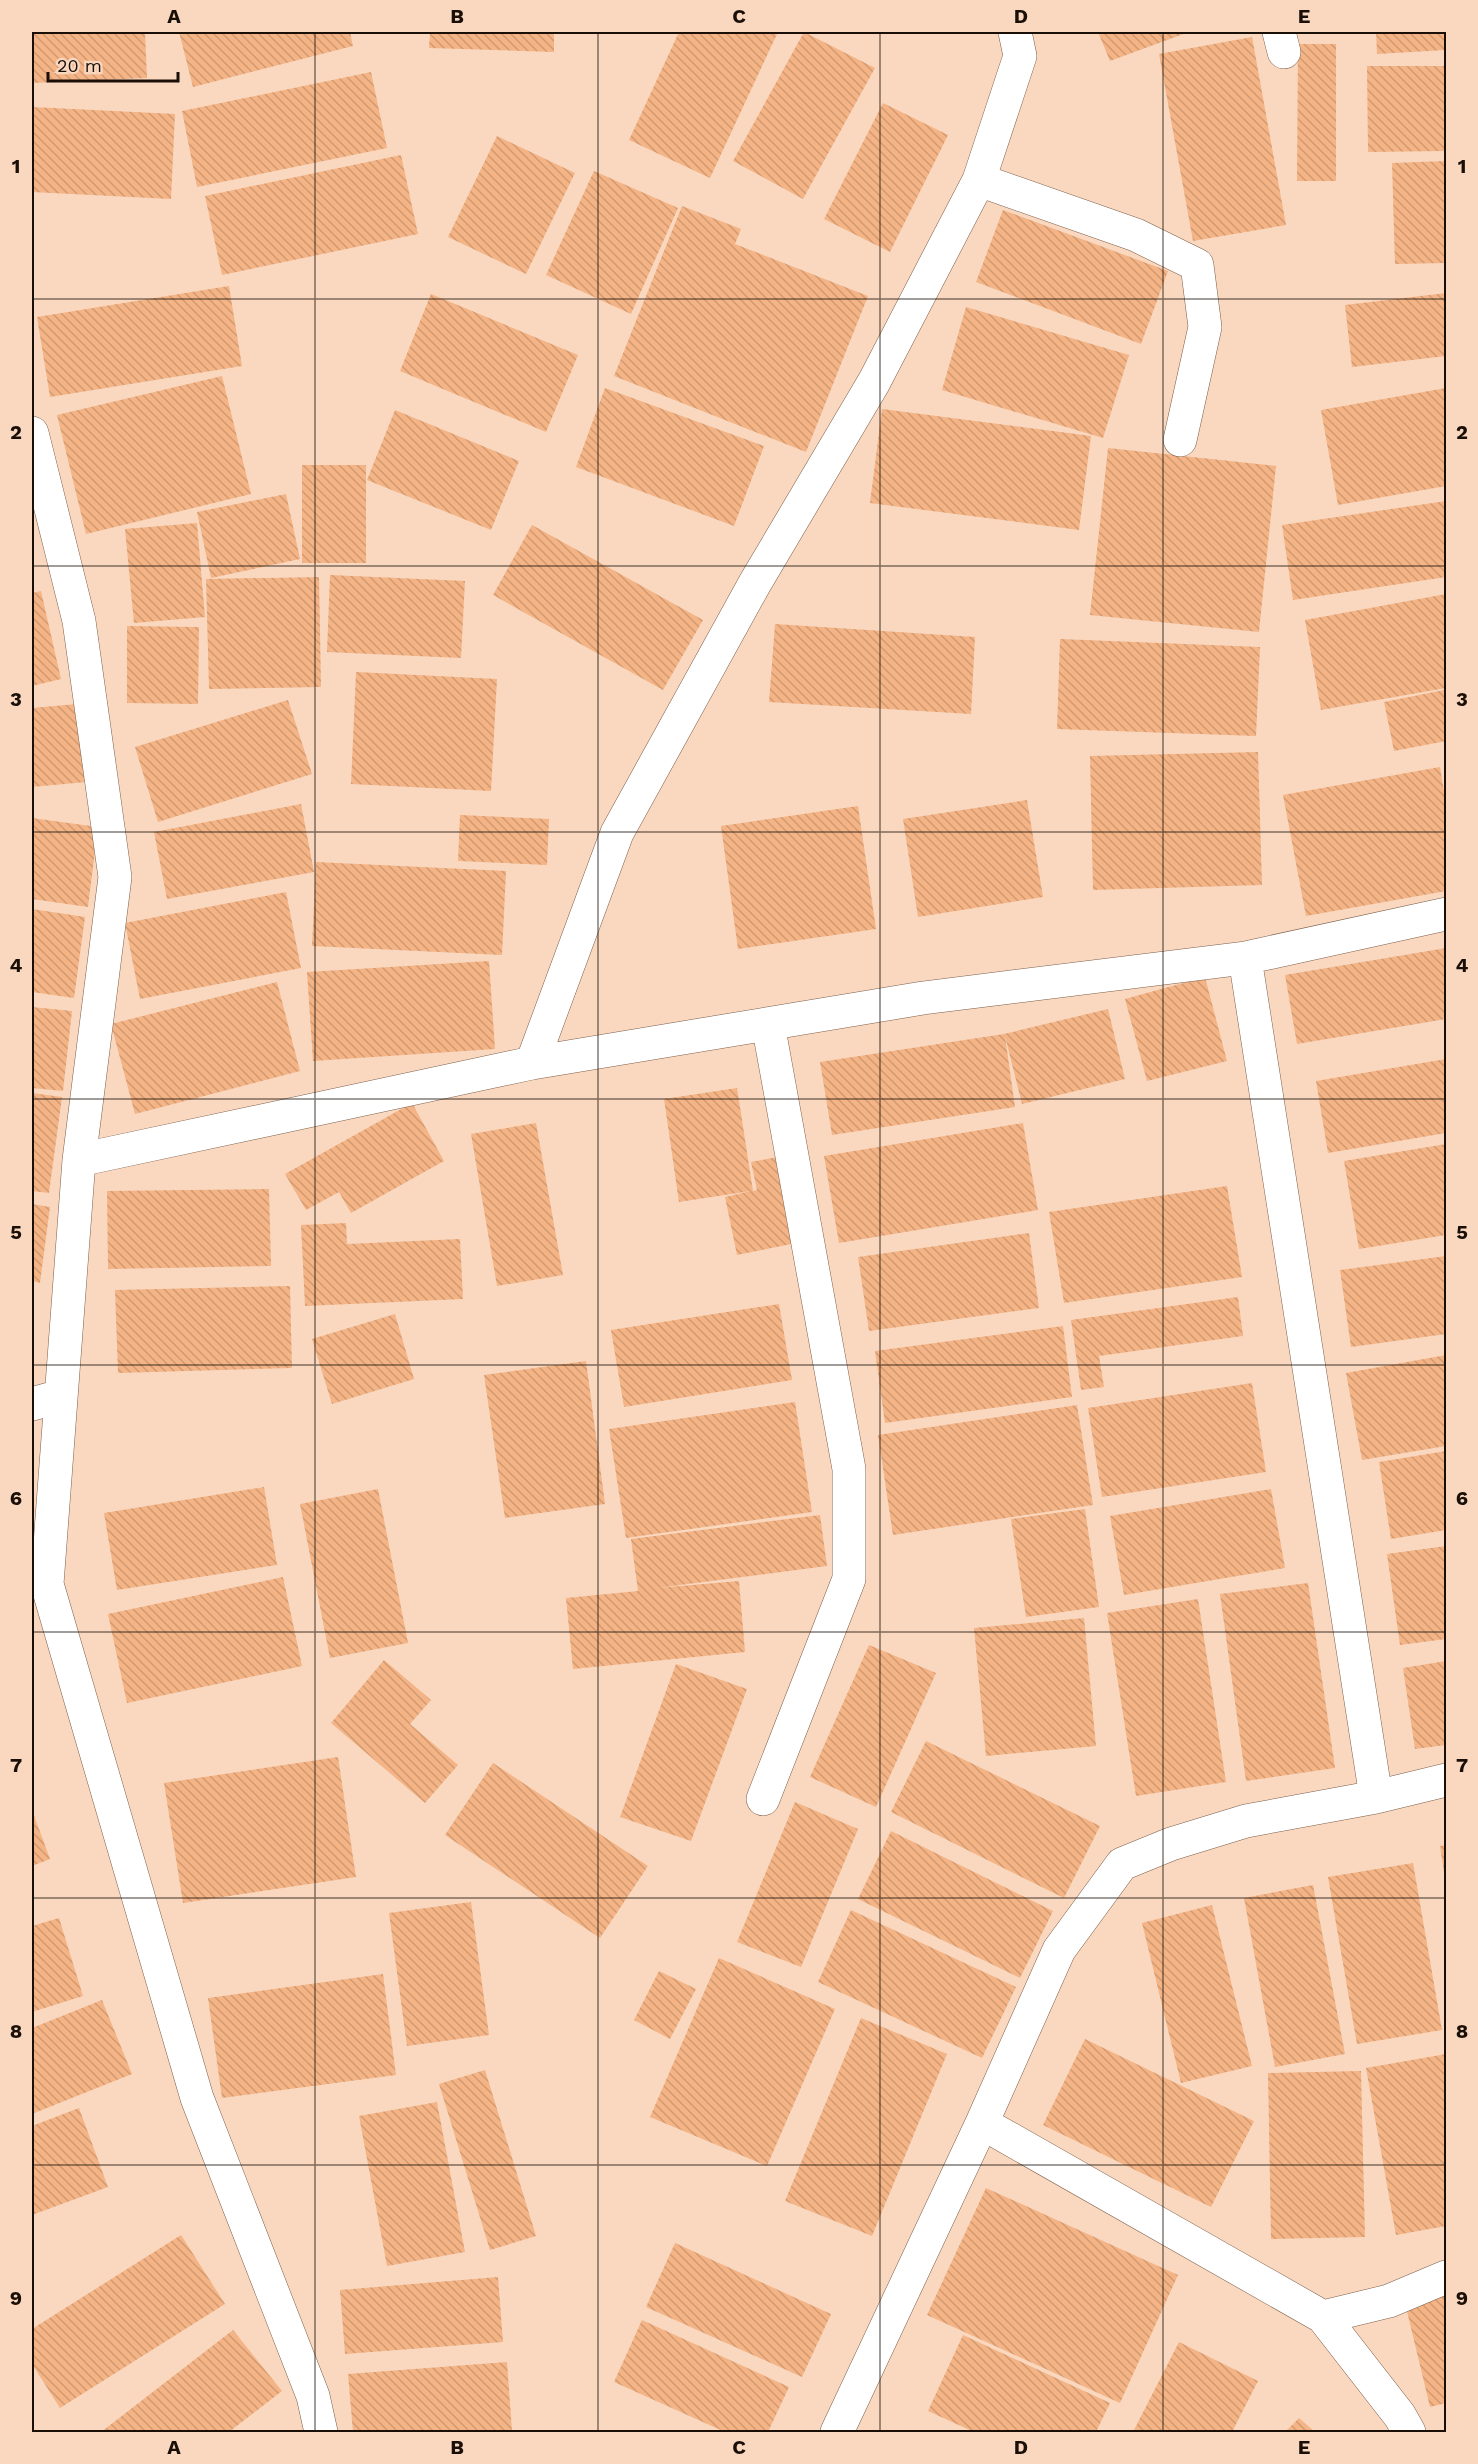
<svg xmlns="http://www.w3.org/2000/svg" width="1478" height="2464" font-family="'Work Sans',sans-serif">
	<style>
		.building { fill: url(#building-back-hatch) }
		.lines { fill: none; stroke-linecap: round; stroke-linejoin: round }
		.street-casing { stroke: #7c5f4a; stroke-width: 34 }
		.street { stroke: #fff; stroke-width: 33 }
		.grid { fill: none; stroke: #1a0f07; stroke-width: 1.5; stroke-opacity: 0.55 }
		.neatline { fill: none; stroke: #1a0f07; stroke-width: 2 }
		.grid-label { font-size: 20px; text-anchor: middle; font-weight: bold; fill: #1a0f07 }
	</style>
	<defs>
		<pattern id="building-back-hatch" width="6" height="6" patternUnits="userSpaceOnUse" patternTransform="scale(1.5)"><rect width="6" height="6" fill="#f4b485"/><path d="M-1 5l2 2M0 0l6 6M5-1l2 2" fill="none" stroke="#d19a71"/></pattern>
	</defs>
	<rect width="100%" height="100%" fill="#fad8c0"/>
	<path class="building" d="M32,32H145L147,78L32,83Z
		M179,32H350L353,46L193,87Z
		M430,32H554V52L429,48Z
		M679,32H778L710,178L629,140Z
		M804,32L875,68L803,199L733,161Z
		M1098,32H1189L1110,61Z
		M1376,32H1446V50L1377,54Z
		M1252,37L1286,225L1193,241L1159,54Z
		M1298,44H1336V181H1297Z
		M1367,66H1446V151L1368,152Z
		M371,72L387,148L197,187L182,111Z
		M883,103L948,135L890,252L824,219Z
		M32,107L175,114L171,199L32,192Z
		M497,136L575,173L526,274L448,237Z
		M401,155L418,234L222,275L205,196Z
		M1446,161V263L1395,264L1392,163Z
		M594,171L678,208L631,314L546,275Z
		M682,206L741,229L735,244L868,296L806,452L614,376Z
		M1003,210L1168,271L1141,344L976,282Z
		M229,286L242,366L50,397L37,317Z
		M1446,293V356L1352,367L1345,305Z
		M431,294L578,355L546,432L400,371Z
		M966,307L1129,355L1103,438L942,390Z
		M222,376L251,494L86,534L57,415Z
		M605,388L764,446L734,526L576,467Z
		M1446,388V486L1338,505L1321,410Z
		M882,409L1091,436L1079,530L870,503Z
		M395,410L519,461L491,530L367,480Z
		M1108,448L1276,466L1259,632L1090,615Z
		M302,465H366V563H302Z
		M286,494L300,559L211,578L197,512Z
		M1446,501V577L1293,600L1282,525Z
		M197,523L205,617L134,623L125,529Z
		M532,525L703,620L663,690L493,595Z
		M330,575L465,581L461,658L327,652Z
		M319,577L321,687L209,689L206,579Z
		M41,591L61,679L32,686V593Z
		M1446,594V688L1321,710L1305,620Z
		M775,624L975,637L971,714L769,702Z
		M127,626L199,627L198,704L127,703Z
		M1060,639L1260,647L1256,736L1057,729Z
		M356,672L497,679L491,791L351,784Z
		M1444,690L1446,703V741L1394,751L1384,702Z
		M288,700L312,774L158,822L135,747Z
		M77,704L86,782L32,787V708Z
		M1258,752L1262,885L1093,890L1090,756Z
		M1440,767L1446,804V891L1306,916L1283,795Z
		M1027,800L1043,897L918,917L903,819Z
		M301,804L314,872L167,899L154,832Z
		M858,806L876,929L738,949L721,826Z
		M460,815L549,819L547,865L458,861Z
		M32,818L98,827L88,907L32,899Z
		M316,862L506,871L502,955L312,946Z
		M286,892L301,968L140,999L125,923Z
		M32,909L85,917L74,998L32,992Z
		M1446,948V1019L1297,1044L1285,975Z
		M489,961L495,1049L313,1061L307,972Z
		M1205,977L1227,1061L1147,1081L1125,999Z
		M277,982L300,1071L135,1114L111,1024Z
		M32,1007L72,1011L63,1091L32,1088Z
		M1108,1009L1125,1079L1022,1104L1005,1036L1015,1107L832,1135L820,1062L1004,1034Z
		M1446,1059V1133L1328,1153L1316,1081Z
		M737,1088L753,1191L757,1190L751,1162L777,1157L796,1243L737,1255L725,1197L751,1191L679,1202L664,1099Z
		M32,1093L62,1097L49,1193L32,1191Z
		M412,1103L444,1161L351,1213L339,1192L306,1210L285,1174Z
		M536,1123L563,1275L497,1286L471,1134Z
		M1023,1123L1038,1210L839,1243L824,1156Z
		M1446,1144V1235L1359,1249L1344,1161Z
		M1227,1186L1242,1277L1064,1303L1049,1212Z
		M269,1189L271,1266L108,1269L107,1191Z
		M32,1204L50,1207L40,1283L32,1281Z
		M346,1223L347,1244L460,1239L463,1299L305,1306L301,1225Z
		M1029,1233L1039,1308L869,1331L858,1257Z
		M1446,1256V1334L1351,1347L1340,1270Z
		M290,1286L292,1368L118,1373L115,1290Z
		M1238,1297L1243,1336L1099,1356L1104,1387L1081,1390L1071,1320Z
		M779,1304L792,1380L624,1407L611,1330Z
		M395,1314L414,1379L332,1404L312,1339Z
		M1063,1326L1072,1397L885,1423L875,1351Z
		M1446,1355V1446L1362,1460L1346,1373Z
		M586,1361L605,1504L505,1518L484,1375Z
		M1252,1383L1266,1472L1102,1497L1088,1408Z
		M795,1402L812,1512L626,1538L609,1429Z
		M1077,1405L1093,1505L893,1535L878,1435Z
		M1446,1451V1530L1391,1539L1379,1462Z
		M264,1487L277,1565L117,1590L104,1513Z
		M378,1489L408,1643L330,1658L300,1504Z
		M1271,1489L1285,1568L1124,1595L1110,1516Z
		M1085,1509L1099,1607L1026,1617L1011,1519Z
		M820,1515L827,1566L657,1588L739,1581L745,1652L573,1669L566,1598L638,1591L631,1539Z
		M1446,1546V1639L1400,1645L1387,1554Z
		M283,1577L302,1666L127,1703L108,1614Z
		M1308,1583L1335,1768L1246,1781L1220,1594Z
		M1198,1599L1226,1782L1136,1796L1107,1613Z
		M1084,1618L1096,1746L986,1756L974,1628Z
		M869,1645L936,1673L876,1807L810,1777Z
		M384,1660L431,1700L410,1724L458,1765L425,1803L331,1723Z
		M1446,1661V1745L1415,1749L1403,1668Z
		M676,1664L747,1689L691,1841L620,1817Z
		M926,1741L1100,1826L1064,1898L891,1812Z
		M338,1757L356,1877L183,1903L164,1783Z
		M493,1763L648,1866L600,1938L445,1835Z
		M795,1802L858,1829L801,1967L737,1942Z
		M32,1810L50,1859L32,1866Z
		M891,1831L1053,1911L1020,1978L858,1899Z
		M1446,1845V1878L1445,1879L1440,1846Z
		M1413,1863L1442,2030L1357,2044L1328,1877Z
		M1313,1885L1345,2054L1275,2067L1244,1898Z
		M471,1902L489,2035L407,2046L389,1913Z
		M1212,1905L1252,2066L1181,2083L1142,1923Z
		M851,1910L1016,1987L982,2058L818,1982Z
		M59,1918L83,1996L32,2012V1926Z
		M719,1958L835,2009L767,2166L650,2117Z
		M659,1971L696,1989L670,2039L634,2020Z
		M383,1974L396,2075L222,2098L208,1998Z
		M102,2000L132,2074L32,2114V2028Z
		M861,2018L947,2054L872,2236L785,2201Z
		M1085,2039L1254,2121L1211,2207L1043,2125Z
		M1446,2054V2226L1396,2235L1366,2068Z
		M485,2070L536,2236L490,2250L439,2084Z
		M1361,2071L1365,2237L1271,2239L1268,2073Z
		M437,2102L465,2252L387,2266L359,2116Z
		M79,2108L108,2187L32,2215V2126Z
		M986,2188L1178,2275L1120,2403L927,2315Z
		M181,2235L225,2304L60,2408L32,2364V2329Z
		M675,2243L831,2314L802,2377L646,2307Z
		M498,2277L503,2342L345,2354L340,2290Z
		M1446,2294V2403L1430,2407L1405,2303Z
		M642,2320L789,2387L768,2432H725L614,2382Z
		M233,2330L282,2391L229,2432H101Z
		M963,2335L1110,2403L1096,2432H974L928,2411Z
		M1179,2342L1258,2381L1232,2432H1133Z
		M507,2362L512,2431L353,2432L348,2374Z
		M1299,2418L1315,2432H1285Z"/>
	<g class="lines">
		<g class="street-casing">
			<path id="street" d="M1279,32L1284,52
				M979,180L1136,235L1197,265L1205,327L1180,440
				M32,433L79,621L115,877L79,1160L47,1584L197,2098L313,2396L321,2432
				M1245,958L1376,1797
				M532,1063L617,833L755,583L874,382L979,180L1020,56L1015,32
				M79,1160L532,1063L923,998L1245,958L1446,914
				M32,1404L61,1396
				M763,1799L849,1579V1469L768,1024
				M982,2123L1323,2317L1389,2301L1446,2277
				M1323,2317L1400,2416L1409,2432
				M837,2432L982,2123L1059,1950L1122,1864L1171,1844L1246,1821L1376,1797L1446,1780"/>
		</g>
		<use href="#street" class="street"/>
	</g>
	<path class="grid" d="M315,32V2432M598,32V2432M880,32V2432M1163,32V2432M32,299H1446M32,566H1446M32,832H1446M32,1099H1446M32,1365H1446M32,1632H1446M32,1898H1446M32,2165H1446"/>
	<rect width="1478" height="2464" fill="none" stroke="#fad8c0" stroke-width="66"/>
	<path d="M48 72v9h130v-9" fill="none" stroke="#1a0f07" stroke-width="3"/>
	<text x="57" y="72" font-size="18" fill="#1a0f07" stroke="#fad8c0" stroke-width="4.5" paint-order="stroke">20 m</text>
	<rect x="33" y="33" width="1412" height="2398" class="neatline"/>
	<g class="grid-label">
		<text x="174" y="23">A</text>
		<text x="457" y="23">B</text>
		<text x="739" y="23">C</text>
		<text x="1021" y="23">D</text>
		<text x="1304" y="23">E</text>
		<text x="16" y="173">1</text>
		<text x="1462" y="173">1</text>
		<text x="16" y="439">2</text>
		<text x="1462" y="439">2</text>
		<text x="16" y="706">3</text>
		<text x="1462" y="706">3</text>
		<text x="16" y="972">4</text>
		<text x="1462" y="972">4</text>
		<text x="16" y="1239">5</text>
		<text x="1462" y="1239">5</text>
		<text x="16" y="1505">6</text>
		<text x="1462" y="1505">6</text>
		<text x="16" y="1772">7</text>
		<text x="1462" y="1772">7</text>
		<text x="16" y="2038">8</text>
		<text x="1462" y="2038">8</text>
		<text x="16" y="2305">9</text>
		<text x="1462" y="2305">9</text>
		<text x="174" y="2454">A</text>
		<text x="457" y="2454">B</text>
		<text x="739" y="2454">C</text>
		<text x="1021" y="2454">D</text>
		<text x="1304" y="2454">E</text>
	</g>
</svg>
